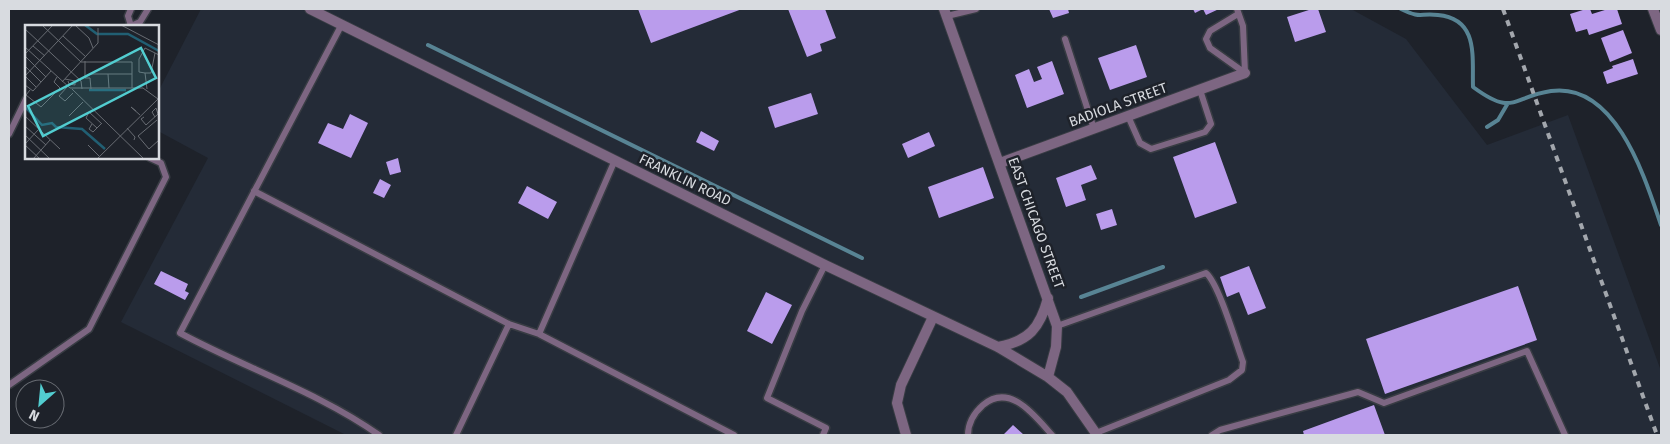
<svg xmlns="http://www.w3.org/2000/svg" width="1670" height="444" font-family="'Fira Sans',sans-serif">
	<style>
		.built { fill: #242b37 }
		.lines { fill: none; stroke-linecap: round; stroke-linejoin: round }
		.stream { stroke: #588494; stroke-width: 4 }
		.building { fill: #ba9cec }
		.service-casing { stroke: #383c43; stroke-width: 9 }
		.minor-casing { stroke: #383c43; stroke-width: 12 }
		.tertiary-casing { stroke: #383c43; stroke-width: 12 }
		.service { stroke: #7d6682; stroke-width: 6 }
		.minor { stroke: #7d6682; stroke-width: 10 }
		.tertiary { stroke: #7d6682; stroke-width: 10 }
		.rail { stroke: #a3a7ad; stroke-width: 4; stroke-dasharray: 6 6; stroke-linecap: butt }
		.labels { text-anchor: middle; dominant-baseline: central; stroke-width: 5; stroke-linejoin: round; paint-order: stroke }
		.street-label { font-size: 14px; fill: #d8dbe0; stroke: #1e222a }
		.inset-river { fill: none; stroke: #215f73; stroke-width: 2.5 }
		.inset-road { fill: none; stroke: #686c73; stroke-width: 1 }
		.view { fill: #52cdd0; fill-opacity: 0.15; stroke: #52cdd0; stroke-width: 2.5 }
		.inset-edge { fill: none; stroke: #d8dbe0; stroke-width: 2.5 }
	</style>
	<rect width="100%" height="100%" fill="#1e222a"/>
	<path class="built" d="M201,9H1351L1406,39L1487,145L1568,115L1661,371V435H346L121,322L208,158L158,131V92Z"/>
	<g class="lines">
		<path class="stream" d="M1401,9C1422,19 1418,13 1438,15C1479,19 1472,57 1473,87C1514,117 1511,97 1551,91C1616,82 1645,178 1661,225
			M428,45L862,258
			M1487,127L1498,120L1508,103
			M1081,297L1163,267"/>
	</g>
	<path class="building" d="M638,9H742L651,43Z
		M788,9H825L836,38L820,44L822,51L807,57Z
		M1049,9H1068L1069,13L1053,18Z
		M1193,9H1219L1206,15L1203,9L1195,13Z
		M1312,9H1318L1326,32L1295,42L1287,17Z
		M1586,9H1590L1592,14L1608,9H1617L1622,24L1589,35L1587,29L1576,32L1570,14Z
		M1623,30L1632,53L1610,62L1601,38Z
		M1136,45L1147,77L1110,90L1098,58Z
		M1633,59L1638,74L1607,84L1603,72L1613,68L1612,66Z
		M1052,61L1064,94L1027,108L1015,75L1029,69L1034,82L1042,79L1037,67Z
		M811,93L818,114L775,128L768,107Z
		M350,114L368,123L351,158L318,143L328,123L343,129Z
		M701,131L719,141L714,151L696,142Z
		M929,132L935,146L908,158L902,144Z
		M1215,142L1237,203L1195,218L1173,157Z
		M398,158L401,172L390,175L386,162Z
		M1091,165L1097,179L1081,185L1086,200L1066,207L1056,178Z
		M983,167L994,198L939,218L928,187Z
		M380,179L391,185L384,198L373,193Z
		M527,186L557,202L548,219L518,203Z
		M1112,209L1117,225L1101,230L1096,214Z
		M1249,266L1266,308L1248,315L1239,292L1227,297L1220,277Z
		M161,271L188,284L185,291L189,293L185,300L154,284Z
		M1518,286L1537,340L1385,394L1366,339Z
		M766,292L792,305L772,344L747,331Z
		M1374,405L1385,435H1304L1303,431Z
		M1013,425L1024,435H1003Z"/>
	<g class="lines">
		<g class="service-casing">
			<path id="service" d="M1237,9L1243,26L1245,73
				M1238,14L1210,31L1206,39L1210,48L1245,73
				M947,16L976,9
				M342,24L180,333C245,368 318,392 379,435
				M131,26L140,22L148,9
				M131,26L128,16L131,9
				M1065,39L1094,129
				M1128,116L1140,143L1151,149L1205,132L1211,124L1200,90
				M9,134L26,99
				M615,160L539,334L734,435
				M254,191L509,324L539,334
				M1057,326L1206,273C1219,284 1236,343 1243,362L1242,370L1229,380L1096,433
				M9,385L89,329L166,177L161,163L150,158
				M456,435L509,324
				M823,435L826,428L767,398L802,311L825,265
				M968,435C968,423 974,413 983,405C1010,382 1035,416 1052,435
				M1212,435L1220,430L1358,392L1384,403L1527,351L1565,435"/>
		</g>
		<g class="minor-casing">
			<path id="minor" d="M1653,9L1661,30
				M1000,163L1245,73
				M906,435L897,403L901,385L933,317"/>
		</g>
		<g class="tertiary-casing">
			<path id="tertiary" d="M310,9L825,265L998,347L1048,377L1067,392L1097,435
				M944,9L1057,326L1056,347L1048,377
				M998,347C1029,341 1040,328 1048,298"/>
		</g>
		<use href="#service" class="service"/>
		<use href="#minor" class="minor"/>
		<use href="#tertiary" class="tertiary"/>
		<path class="rail" d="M1503,9L1657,435"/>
	</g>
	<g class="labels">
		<g class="street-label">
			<text transform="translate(1118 105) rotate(-20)">BADIOLA STREET</text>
			<text transform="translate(685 180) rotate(26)">FRANKLIN ROAD</text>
			<text transform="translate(1036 223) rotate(70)">EAST CHICAGO STREET</text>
		</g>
	</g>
	<g transform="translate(25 25)">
		<rect width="134" height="134" fill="#1e222a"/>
		<path class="inset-river" d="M60,0L72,9H103L134,26M64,65H101M0,82L17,100L27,98L31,102L57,104L80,124"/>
		<path class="inset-road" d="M17,0L56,37H107V63M50,0L64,13L68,23M96,0L134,20M0,4L56,56L57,64M38,11L61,32M8,21L20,31M0,22L45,63H118L133,74M0,29L28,0M0,31L21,52M60,36V53H65L66,64M0,41L16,57M120,48H126L130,28M65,49H83L84,63M83,49H107M0,51L48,0M0,51L11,62M40,54L50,56V60L44,59L43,56M37,57L73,18V3M0,60L8,66L26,46M42,62L34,71L40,76L48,68M47,64L119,134M122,64L120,48L114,47V34L120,23L134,30M5,65L1,70L16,82L35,63L29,57L32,52M111,86L106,82L115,90M64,87L61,93L72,103L76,99M64,87L77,99M0,91L35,124M44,91L58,77M119,92L116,94L121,100L133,89L131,83L127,87L130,92M132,95L113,111L124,124L134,115M67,99L64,104L68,107L72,103M0,101L21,120M102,103L110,112L109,115M0,110L25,134M0,119L13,105M0,120L15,134M63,120L74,131M8,134L25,115M72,134L134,73"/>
		<path class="view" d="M116,23L131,53L18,111L3,81Z"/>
		<rect width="134" height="134" class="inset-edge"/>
	</g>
	<rect width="1670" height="444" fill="none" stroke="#d8dbe0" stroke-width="20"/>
	<g transform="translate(40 404) rotate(207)"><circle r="24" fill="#1e222a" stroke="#686c73"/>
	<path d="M0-4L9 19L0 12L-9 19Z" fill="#52cdd0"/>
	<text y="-8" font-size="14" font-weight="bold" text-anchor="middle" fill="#d8dbe0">N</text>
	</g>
</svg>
